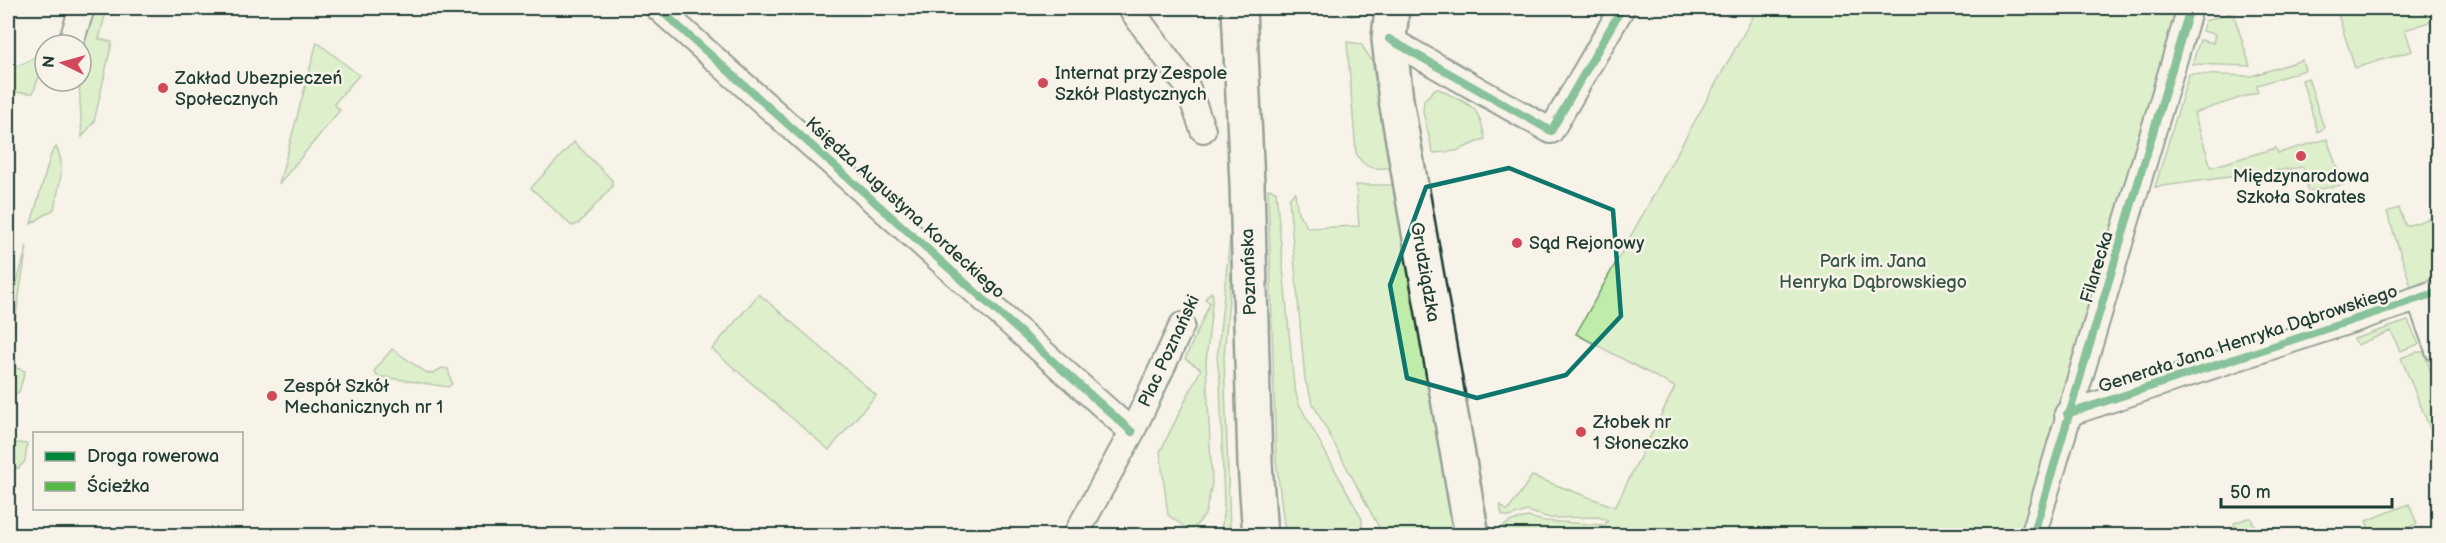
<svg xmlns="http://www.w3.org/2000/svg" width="2446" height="543" font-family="'Balsamiq Sans',sans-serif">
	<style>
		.green { fill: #bfeca9; stroke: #6f946e; stroke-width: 1.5 }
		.water { fill: #96d8f8; stroke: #669aaa; stroke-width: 1.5 }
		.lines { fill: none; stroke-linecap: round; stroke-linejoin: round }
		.minor-casing { stroke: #1f3d34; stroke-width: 28 }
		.secondary-casing { stroke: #1f3d34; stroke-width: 38 }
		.minor { stroke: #f7f3e8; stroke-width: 24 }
		.secondary { stroke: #f7f3e8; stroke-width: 33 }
		.quiet { stroke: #58b947; stroke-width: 6; stroke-dasharray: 12 6; stroke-linecap: butt }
		.cycleway-casing { stroke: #f7f3e8; stroke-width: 11 }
		.cycleway { stroke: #00873e; stroke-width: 8 }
		.marked { fill: none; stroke: #0f766e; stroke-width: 4.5; stroke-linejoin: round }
		.poi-dot { fill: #d1495b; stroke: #f7f3e8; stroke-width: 2 }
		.labels { text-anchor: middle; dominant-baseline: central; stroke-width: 5; stroke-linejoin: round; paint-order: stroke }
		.poi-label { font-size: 18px; fill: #1f3d34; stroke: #f7f3e8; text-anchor: start }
		.street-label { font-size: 18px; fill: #1f3d34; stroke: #f7f3e8 }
		.park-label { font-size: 18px; fill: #375746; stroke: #f7f3e8 }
	</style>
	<rect width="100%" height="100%" fill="#f7f3e8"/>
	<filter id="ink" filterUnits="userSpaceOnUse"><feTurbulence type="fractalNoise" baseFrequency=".0167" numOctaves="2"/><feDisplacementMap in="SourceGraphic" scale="12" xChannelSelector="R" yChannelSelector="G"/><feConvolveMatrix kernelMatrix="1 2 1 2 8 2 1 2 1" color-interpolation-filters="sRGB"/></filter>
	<g filter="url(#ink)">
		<path class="green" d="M94,8H107L99,39L112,42L94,122L82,137L79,81H81V49Z
			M1348,8H1371L1364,14L1350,16Z
			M1758,8H2190L2033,535H1506L1503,526L1512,521L1528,517L1544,521L1605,525L1608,520L1598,517L1550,518L1527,511L1509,517L1502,515L1500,505L1508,511L1532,476L1615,507L1675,387L1576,334Z
			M2336,8H2438V19L2405,30L2412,51L2355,68Z
			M2233,12L2250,66L2192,64L2200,40L2213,43L2215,34L2202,31L2205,21Z
			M317,42L359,75L334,104L340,110L279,184Z
			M1347,42L1361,44L1372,61L1391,167C1375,170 1364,169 1356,153Z
			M45,45V60L33,93L8,92V67C24,66 36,59 45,45Z
			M2302,60L2305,70L2257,85L2258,92L2194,113L2211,167L2276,148L2278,153L2327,139L2343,185L2308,191L2303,167L2155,187L2189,74L2251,76Z
			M2308,78L2324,128L2318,132L2302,80Z
			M1435,89H1439C1470,107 1478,101 1485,139L1456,151L1433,153L1423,112L1424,100Z
			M574,142L612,180V187L579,223L572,226L531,188Z
			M56,147C67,166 58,189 54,209L31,224L51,154Z
			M1356,185H1394L1454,535H1383L1313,404L1305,380L1289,199L1295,192L1298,213L1308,228L1359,226Z
			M1268,189L1276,191L1294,386L1299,404L1362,519V535L1285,532L1276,459Z
			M2399,208L2406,226L2438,216V277L2411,286L2387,212Z
			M1230,238L1234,239L1224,357L1230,531H1221L1224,507L1220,380L1217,359Z
			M27,246L8,365L25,371L19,392L8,396V316Z
			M1211,292L1213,295L1206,362L1212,484L1205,515L1191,531L1168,515L1160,452L1201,369L1185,359L1210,303L1205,299Z
			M759,294L876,395L829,450L712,349Z
			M2408,321L2419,344L2400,351L2391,331L2357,345L2354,339Z
			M392,349L427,373H433L442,368L448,369L452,384L448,387L377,376L374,371Z
			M2417,352H2424L2438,392V448L2401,358Z
			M8,442L27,444L25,461L19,468L8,469Z
			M2409,504L2417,524L2385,535H2371L2366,521Z
			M2248,518H2251L2258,535H2238L2234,523Z"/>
		<path class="water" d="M1916,528L1927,529L1933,535H1905Z"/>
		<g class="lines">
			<g class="minor-casing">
				<path id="minor" d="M658,8L1132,432
					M1130,8L1187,86L1203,130
					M1389,39L1551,131L1622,8
					M70,45L82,8
					M2419,299L2438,350
					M2067,414L2438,292
					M1075,536L1132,432L1182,325
					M2033,536L2190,8"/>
			</g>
			<g class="secondary-casing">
				<path id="secondary" d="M1239,8L1247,184L1255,464L1260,536
					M1392,8L1389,39L1396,100L1472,536"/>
			</g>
			<use href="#minor" class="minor"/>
			<use href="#secondary" class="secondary"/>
			<path class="quiet" d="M1075,536L1078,531"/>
			<g class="cycleway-casing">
				<path id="cycleway" d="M658,8L1132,432
					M1389,39L1551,131L1622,8
					M2067,414L2438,292
					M2033,536L2190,8"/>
			</g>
			<use href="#cycleway" class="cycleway"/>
		</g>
	</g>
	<path d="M0 0H2446V543H0ZM1509,168L1613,210L1621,316L1566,375L1477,398L1407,378L1390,285L1426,187Z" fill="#f7f3e8" fill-opacity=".55" fill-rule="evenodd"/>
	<path class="marked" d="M1509,168L1613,210L1621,316L1566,375L1477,398L1407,378L1390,285L1426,187Z"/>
	<g class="poi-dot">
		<circle cx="1043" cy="83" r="6"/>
		<circle cx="163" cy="88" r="6"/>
		<circle cx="2301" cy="156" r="6"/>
		<circle cx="1517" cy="243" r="6"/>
		<circle cx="272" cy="396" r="6"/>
		<circle cx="1581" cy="432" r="6"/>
	</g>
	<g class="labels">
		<g class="poi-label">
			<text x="1055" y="73">Internat przy Zespole<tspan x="1055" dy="21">Szkół Plastycznych</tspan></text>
			<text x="175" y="78">Zakład Ubezpieczeń<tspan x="175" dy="21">Społecznych</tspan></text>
			<text x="2301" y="176" text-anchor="middle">Międzynarodowa<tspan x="2301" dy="21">Szkoła Sokrates</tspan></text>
			<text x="1529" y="243">Sąd Rejonowy</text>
			<text x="284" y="386">Zespół Szkół<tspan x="284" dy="21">Mechanicznych nr 1</tspan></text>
			<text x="1593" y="422">Złobek nr<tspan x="1593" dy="21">1 Słoneczko</tspan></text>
		</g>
		<g class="street-label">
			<text transform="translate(905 208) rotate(42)">Księdza Augustyna Kordeckiego</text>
			<text transform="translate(2097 267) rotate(-73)">Filarecka</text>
			<text transform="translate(1249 272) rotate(-92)">Poznańska</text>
			<text transform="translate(1425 272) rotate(80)">Grudziądzka</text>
			<text transform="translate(2248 339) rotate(-18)">Generała Jana Henryka Dąbrowskiego</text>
			<text transform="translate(1169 351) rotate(-65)">Plac Poznański</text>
		</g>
		<g class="park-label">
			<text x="1873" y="261">Park im. Jana<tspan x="1873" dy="21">Henryka Dąbrowskiego</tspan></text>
		</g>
	</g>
	<rect width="2446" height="543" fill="none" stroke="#f7f3e8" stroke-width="30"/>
	<rect x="15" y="15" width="2416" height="513" fill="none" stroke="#1f3d34" stroke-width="2" filter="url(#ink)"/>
	<rect x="33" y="432" width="210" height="78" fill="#f7f3e8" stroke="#a1aaa0" stroke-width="1.5"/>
	<rect x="45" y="452" width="30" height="9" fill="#00873e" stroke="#a1aaa0" stroke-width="1.5"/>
	<text x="87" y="462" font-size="18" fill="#1f3d34">Droga rowerowa</text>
	<rect x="45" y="482" width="30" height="9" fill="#58b947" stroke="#a1aaa0" stroke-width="1.5"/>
	<text x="87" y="492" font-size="18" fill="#1f3d34">Ścieżka</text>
	<g transform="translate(63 63) rotate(275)"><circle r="28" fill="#f7f3e8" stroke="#a1aaa0" stroke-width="1.5"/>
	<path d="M0-4.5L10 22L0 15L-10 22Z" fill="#d1495b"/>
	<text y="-9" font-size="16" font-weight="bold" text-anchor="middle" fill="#1f3d34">N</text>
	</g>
	<path d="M2221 498v9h171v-9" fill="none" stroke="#1f3d34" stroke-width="3"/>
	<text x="2230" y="498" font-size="18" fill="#1f3d34" stroke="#f7f3e8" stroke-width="4.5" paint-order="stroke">50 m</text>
</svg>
